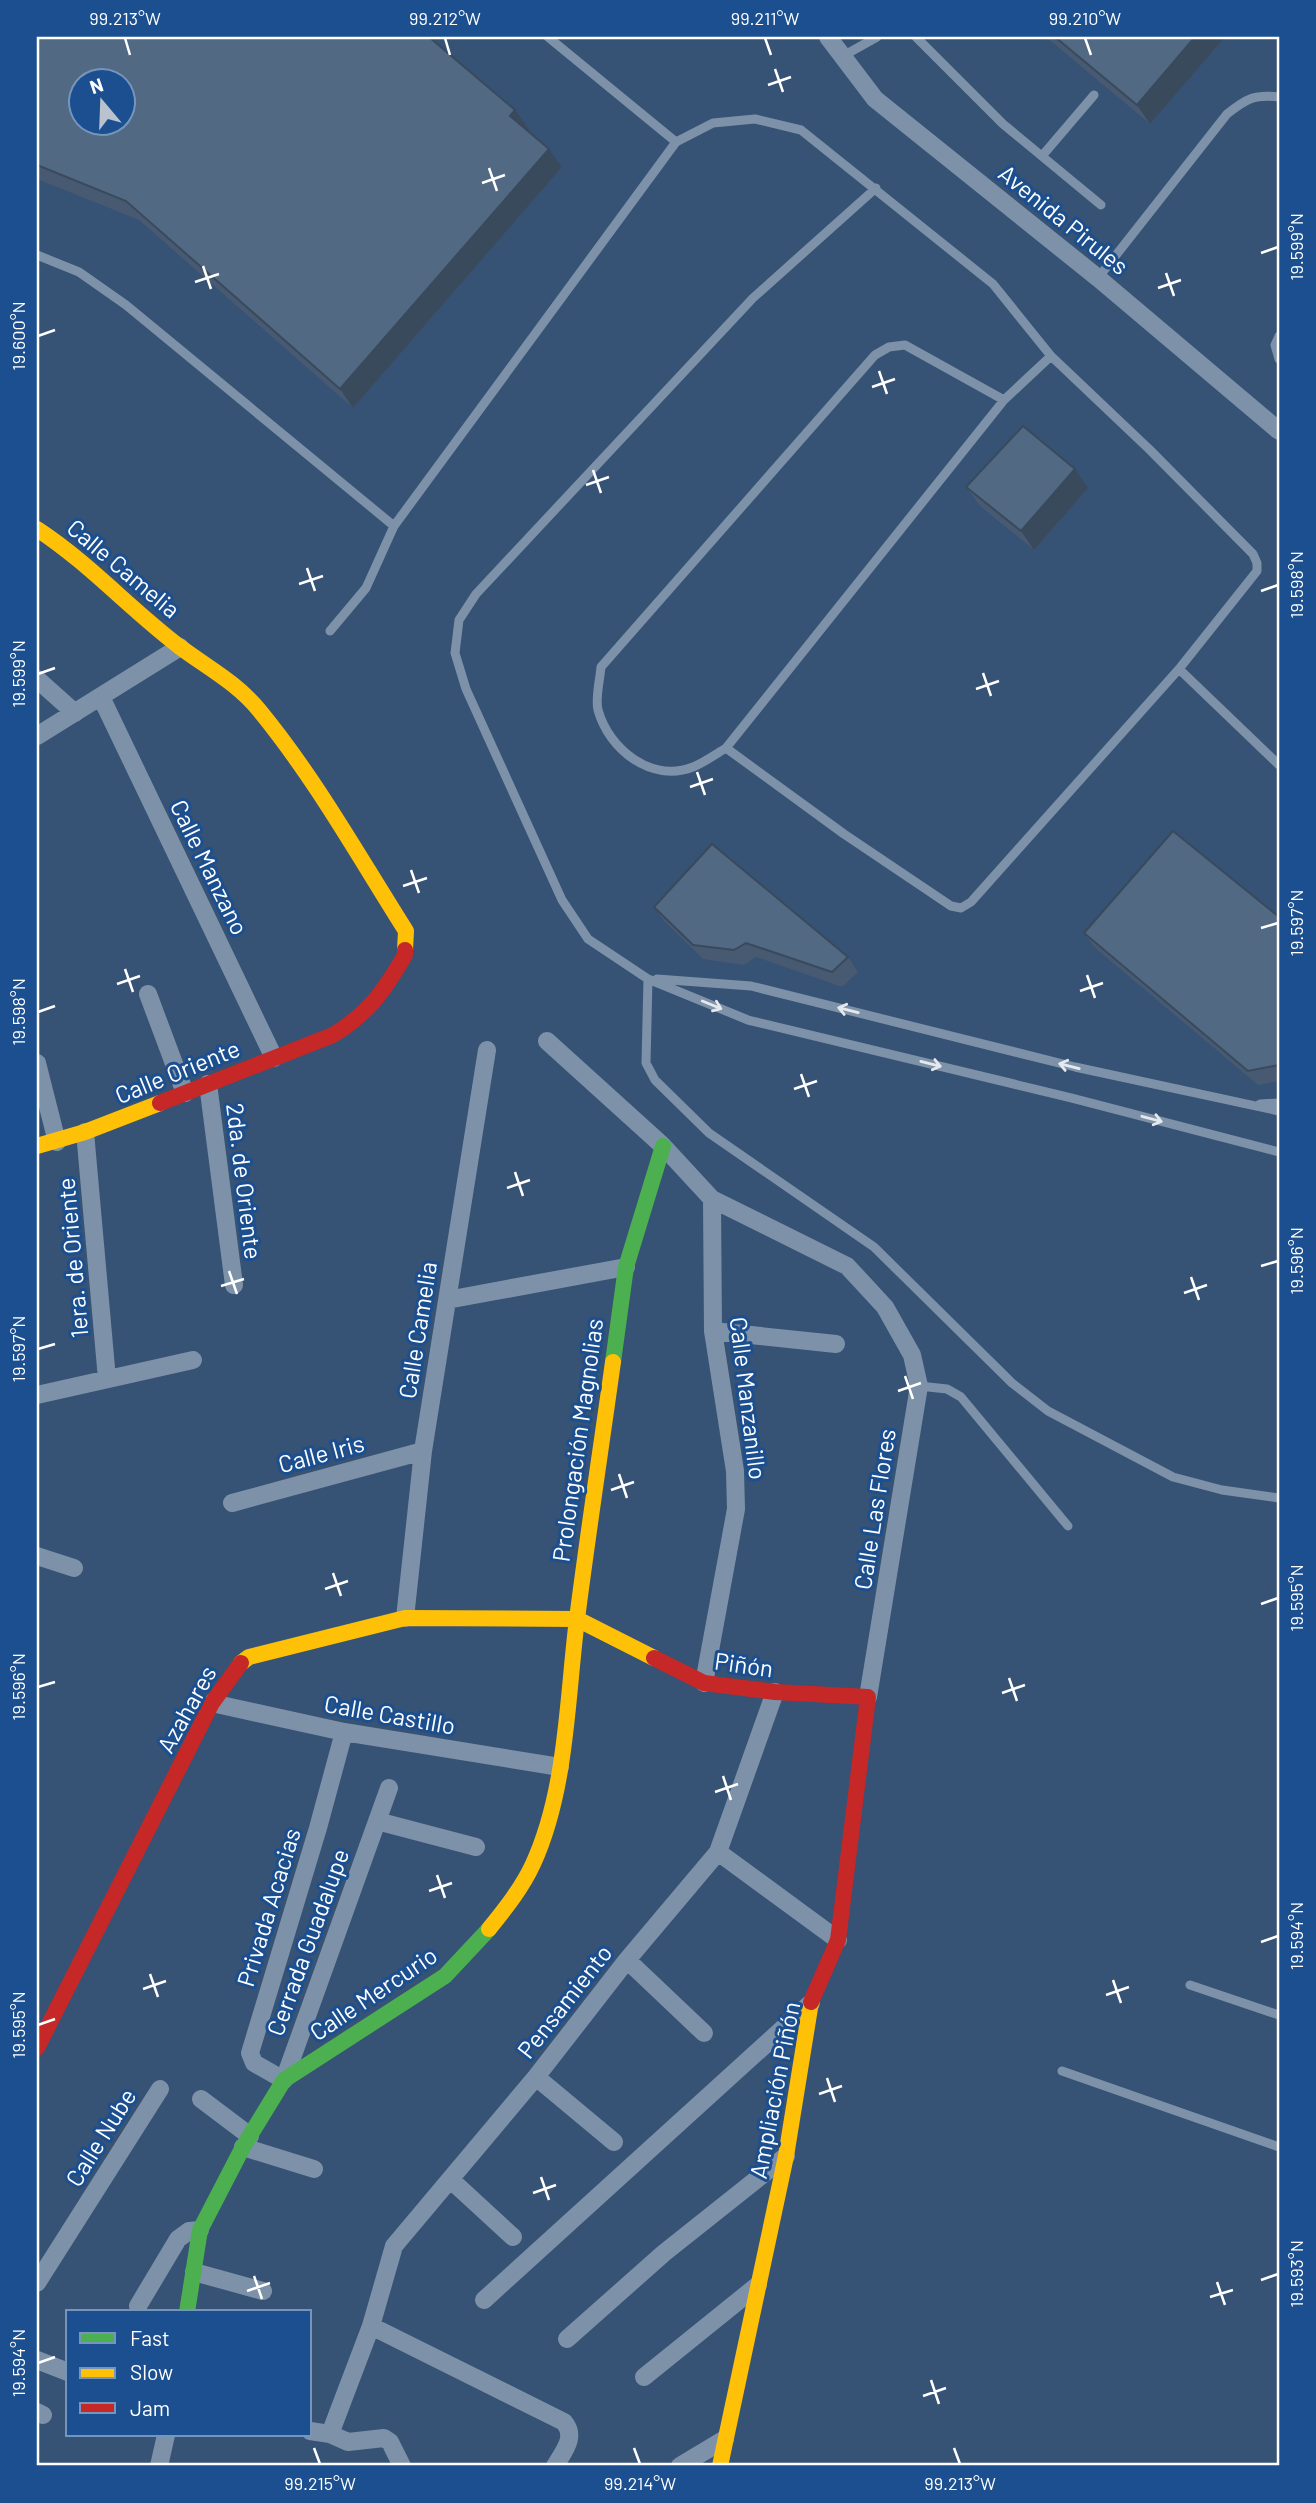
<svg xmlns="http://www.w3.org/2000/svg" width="1316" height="2503" font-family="Barlow,sans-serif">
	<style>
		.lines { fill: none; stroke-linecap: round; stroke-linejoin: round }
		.lane { stroke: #7d92a8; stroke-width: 9 }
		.street { stroke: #7d92a8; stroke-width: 18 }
		.fast { stroke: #4caf50; stroke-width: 16 }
		.slow { stroke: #ffc107; stroke-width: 16 }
		.jam { stroke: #c62828; stroke-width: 16 }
		.wall { fill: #475a72 }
		.shaded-wall { fill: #394a5c }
		.building { fill: #526984; stroke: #394a5c; stroke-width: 2; fill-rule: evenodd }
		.oneway { stroke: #e5e9ee }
		.ticks { fill: none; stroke: #fff; stroke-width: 2.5 }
		.labels { text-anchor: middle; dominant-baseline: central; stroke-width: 6; stroke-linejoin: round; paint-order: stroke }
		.street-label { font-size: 24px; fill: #fff; stroke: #1b4f8f }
		.neatline { fill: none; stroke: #fff; stroke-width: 2.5 }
		.ticks-label { font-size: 18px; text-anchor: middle; fill: #fff }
	</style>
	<rect width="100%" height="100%" fill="#365274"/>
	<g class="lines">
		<path class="lane" d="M548,37L676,142
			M916,37L1003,124L1101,205
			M843,56L877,37
			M1042,156L1094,95
			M876,188L753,298L476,594L459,620L455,653L466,689L562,900L588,939L648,979L748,1020L1072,1098L1279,1152
			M37,255L79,272L126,305L394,526L676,142L713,123L755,119L801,130L993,284L1051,356L1150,450L1253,554L1257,563V571L1179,669L971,902L961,908L951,906L844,834L726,748L1004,400L1051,356
			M1098,278L1227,114C1246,99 1254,94 1279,97
			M1279,336L1275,345L1279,359
			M330,631L366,588L394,526
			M1179,669L1279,765
			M726,748C716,754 705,762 693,767C652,783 609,750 598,710C595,698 600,680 601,667L875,355L889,347L905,345L1004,400
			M648,979L646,1063L655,1080L709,1133L874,1247L1012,1383L1048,1411L1173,1477L1222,1490L1279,1498
			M657,979L751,986L1075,1067L1279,1111
			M1260,1104L1279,1103
			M919,1386L947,1389L961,1397L1068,1526
			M1190,1985L1279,2015
			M1062,2071L1279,2147"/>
		<path class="street" d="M828,37L875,99L1098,278L1279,431
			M37,679L75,713
			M101,697L274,1058
			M37,736L180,647
			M148,994L185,1093
			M547,1041L663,1146L712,1199L847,1266L885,1307L912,1355L919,1386L868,1697
			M37,1063L57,1142
			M208,1084L234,1285
			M85,1132L107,1379
			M447,1300L626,1267
			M713,1331L836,1344
			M37,1395L193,1360
			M232,1503L423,1451
			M37,1556L74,1568
			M405,1618L423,1451L487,1050
			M704,1683L736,1509L735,1471L713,1331L712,1199
			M212,1703L344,1732L560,1767
			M344,1732L318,1828L250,2053L254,2063L284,2080L389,1788
			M377,1821L476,1847
			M718,1852L838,1940
			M627,1960L704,2033
			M536,2077L614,2142
			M201,2099L250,2136
			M243,2147L314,2169
			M451,2180L513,2237
			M194,2272L263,2291
			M37,2283L160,2089
			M484,2300L811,2003
			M138,2306L178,2239L189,2231L200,2230
			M371,2326L564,2422C577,2437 563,2452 555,2466
			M567,2339L664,2253L786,2156
			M37,2360L68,2372
			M644,2377L758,2285
			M37,2412L43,2415
			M310,2431L330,2434L348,2442L384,2438L390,2442L402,2466
			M330,2434L371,2326L394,2246L536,2077L627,1960L718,1852L775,1692
			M159,2466L166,2435
			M680,2466L725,2439"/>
		<path class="fast" d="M613,1362L626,1267L663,1146
			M187,2312L200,2230L243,2147L284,2080L445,1976L489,1929"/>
		<path class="slow" d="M37,529C89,563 131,610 180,647C208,668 237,683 259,710C315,778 359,857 406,931L405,950
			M37,1146L85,1132L160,1103
			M241,1663L249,1657L405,1618L577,1619L654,1658
			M489,1929C505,1909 522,1888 533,1864C567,1790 567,1698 577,1619C588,1533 601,1448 613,1362
			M720,2466L786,2156L811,2002"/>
		<path class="jam" d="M160,1103L333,1035C369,1013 384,991 405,955V950
			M654,1658L704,1683L775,1692L868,1697L838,1940L811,2002
			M37,2048L212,1703L241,1663"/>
	</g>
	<path class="wall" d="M37,37L515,110L529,129L527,130L549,149L562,167L353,408L139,220L37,179Z
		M1046,37H1225L1150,124Z
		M1075,469L1088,488L1034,550L980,506L966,487Z
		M654,907L848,957L858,972L842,987L756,957L744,965L703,959L664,921Z
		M1279,917V1081L1258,1085L1094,947L1084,933Z"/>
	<path class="shaded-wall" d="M1195,37H1225L1150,124L1137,105Z
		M515,110L529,129L524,135L510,116Z
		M549,149L562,167L353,408L340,389Z
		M1075,469L1088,488L1034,550L1021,531Z"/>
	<path class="building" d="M37,37H429L515,110L510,116L549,149L340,389L126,201L37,165ZM80,80H122V122H80Z
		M1055,37H1195L1137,105Z
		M1023,426L1075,469L1021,531L966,487Z
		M1173,831L1279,917V1065L1248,1071L1084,933Z
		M712,844L848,957L832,972L746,943L734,950L693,945L654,907Z"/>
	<defs><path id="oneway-shaft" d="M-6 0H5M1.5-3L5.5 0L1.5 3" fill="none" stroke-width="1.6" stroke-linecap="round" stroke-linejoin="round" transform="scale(1.75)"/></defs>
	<g class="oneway">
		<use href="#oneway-shaft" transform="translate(712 1005) rotate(22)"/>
		<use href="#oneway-shaft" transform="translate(848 1010) rotate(-166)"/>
		<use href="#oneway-shaft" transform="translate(931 1064) rotate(14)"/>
		<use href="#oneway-shaft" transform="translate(1069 1066) rotate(-166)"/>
		<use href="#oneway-shaft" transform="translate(1152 1119) rotate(15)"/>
	</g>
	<path class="ticks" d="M125,38L130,55M445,38L450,55M765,38L771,55M1085,38L1091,55M775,69L783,92M768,85L791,77M489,168L497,191M482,183L505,175M1261,253L1278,247M203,266L211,289M1166,273L1174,296M195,282L219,274M1158,288L1181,280M38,336L55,330M879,371L887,394M872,387L895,379M593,470L601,493M586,485L609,477M307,568L315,591M299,584L323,576M1261,591L1278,585M983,673L991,696M38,674L55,668M976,689L999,681M697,772L705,795M690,787L713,779M411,870L419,893M403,886L427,878M1261,928L1278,923M125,969L133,992M1087,975L1095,998M117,984L140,976M1080,991L1103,983M38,1012L55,1006M801,1074L809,1097M794,1089L817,1081M515,1172L523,1196M507,1188L530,1180M1261,1266L1278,1261M229,1271L237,1294M1191,1277L1199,1300M221,1286L244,1279M1184,1293L1207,1285M38,1349L55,1344M905,1376L913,1399M898,1391L921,1383M619,1474L627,1498M611,1490L634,1482M333,1573L341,1596M325,1589L348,1581M1261,1604L1278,1598M1009,1678L1017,1701M38,1687L55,1682M1002,1693L1025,1685M723,1776L731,1800M715,1792L738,1784M437,1875L445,1898M429,1891L452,1883M1261,1942L1278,1936M150,1974L158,1997M1113,1980L1121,2003M143,1989L166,1981M1106,1995L1129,1987M38,2025L55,2019M827,2078L835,2102M819,2094L842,2086M541,2177L549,2200M533,2193L556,2185M254,2276L262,2299M1261,2280L1278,2274M1217,2282L1225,2305M247,2291L270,2283M1210,2297L1233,2290M38,2363L55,2357M931,2380L939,2404M923,2396L946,2388M314,2448L320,2464M634,2448L640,2464M954,2448L960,2464"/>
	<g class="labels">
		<g class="street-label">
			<text transform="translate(1064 219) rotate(39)">Avenida Pirules</text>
			<text transform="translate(124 568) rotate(40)">Calle Camelia</text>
			<text transform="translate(210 867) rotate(64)">Calle Manzano</text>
			<text transform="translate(177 1071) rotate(-22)">Calle Oriente</text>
			<text transform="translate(245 1181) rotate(83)">2da. de Oriente</text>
			<text transform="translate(72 1258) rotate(-95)">1era. de Oriente</text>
			<text transform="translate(417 1330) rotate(-81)">Calle Camelia</text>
			<text transform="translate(749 1398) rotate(83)">Calle Manzanillo</text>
			<text transform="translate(577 1440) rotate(-82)">Prolongación Magnolias</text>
			<text transform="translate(321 1453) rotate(-15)">Calle Iris</text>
			<text transform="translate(874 1509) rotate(-81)">Calle Las Flores</text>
			<text transform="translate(744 1664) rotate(8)">Piñón</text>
			<text transform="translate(186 1709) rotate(-61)">Azahares</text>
			<text transform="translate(390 1714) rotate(10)">Calle Castillo</text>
			<text transform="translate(268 1907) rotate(-73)">Privada Acacias</text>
			<text transform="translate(307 1942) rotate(-70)">Cerrada Guadalupe</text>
			<text transform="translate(373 1993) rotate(-34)">Calle Mercurio</text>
			<text transform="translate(564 2001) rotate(-52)">Pensamiento</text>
			<text transform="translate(774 2090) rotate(-79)">Ampliación Piñón</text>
			<text transform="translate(100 2137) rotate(-58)">Calle Nube</text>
		</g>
	</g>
	<rect width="1316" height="2503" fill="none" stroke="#1b4f8f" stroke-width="77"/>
	<rect x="66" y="2310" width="245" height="126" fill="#1b4f8f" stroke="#7695bc" stroke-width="2"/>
	<rect x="80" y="2333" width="35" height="10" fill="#4caf50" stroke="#7695bc" stroke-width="2"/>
	<text x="130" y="2346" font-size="21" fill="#ffffff">Fast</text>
	<rect x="80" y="2368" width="35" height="10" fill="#ffc107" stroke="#7695bc" stroke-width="2"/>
	<text x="130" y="2380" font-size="21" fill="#ffffff">Slow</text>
	<rect x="80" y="2403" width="35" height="10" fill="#c62828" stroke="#7695bc" stroke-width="2"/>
	<text x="130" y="2416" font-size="21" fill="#ffffff">Jam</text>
	<g transform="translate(102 102) rotate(341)"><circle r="33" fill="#1b4f8f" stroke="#7695bc" stroke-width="2"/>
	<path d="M0-5L12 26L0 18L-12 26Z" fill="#b9c2ce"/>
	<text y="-10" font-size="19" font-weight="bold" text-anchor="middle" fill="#ffffff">N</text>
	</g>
	<rect x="38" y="38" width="1240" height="2426" class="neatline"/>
	<g class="ticks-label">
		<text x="125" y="25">99.213°W</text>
		<text x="445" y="25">99.212°W</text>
		<text x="765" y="25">99.211°W</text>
		<text x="1085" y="25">99.210°W</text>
		<text transform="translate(1297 247) rotate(-90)" y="6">19.599°N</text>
		<text transform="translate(19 336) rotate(-90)" y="6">19.600°N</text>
		<text transform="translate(1297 585) rotate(-90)" y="6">19.598°N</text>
		<text transform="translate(19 674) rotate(-90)" y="6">19.599°N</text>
		<text transform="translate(1297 923) rotate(-90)" y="6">19.597°N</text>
		<text transform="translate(19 1012) rotate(-90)" y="6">19.598°N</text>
		<text transform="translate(1297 1261) rotate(-90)" y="6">19.596°N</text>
		<text transform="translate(19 1349) rotate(-90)" y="6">19.597°N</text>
		<text transform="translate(1297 1598) rotate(-90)" y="6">19.595°N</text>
		<text transform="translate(19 1687) rotate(-90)" y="6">19.596°N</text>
		<text transform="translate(1297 1936) rotate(-90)" y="6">19.594°N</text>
		<text transform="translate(19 2025) rotate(-90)" y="6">19.595°N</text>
		<text transform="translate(1297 2274) rotate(-90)" y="6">19.593°N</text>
		<text transform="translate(19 2363) rotate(-90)" y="6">19.594°N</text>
		<text x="320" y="2490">99.215°W</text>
		<text x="640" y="2490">99.214°W</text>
		<text x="960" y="2490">99.213°W</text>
	</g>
</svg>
